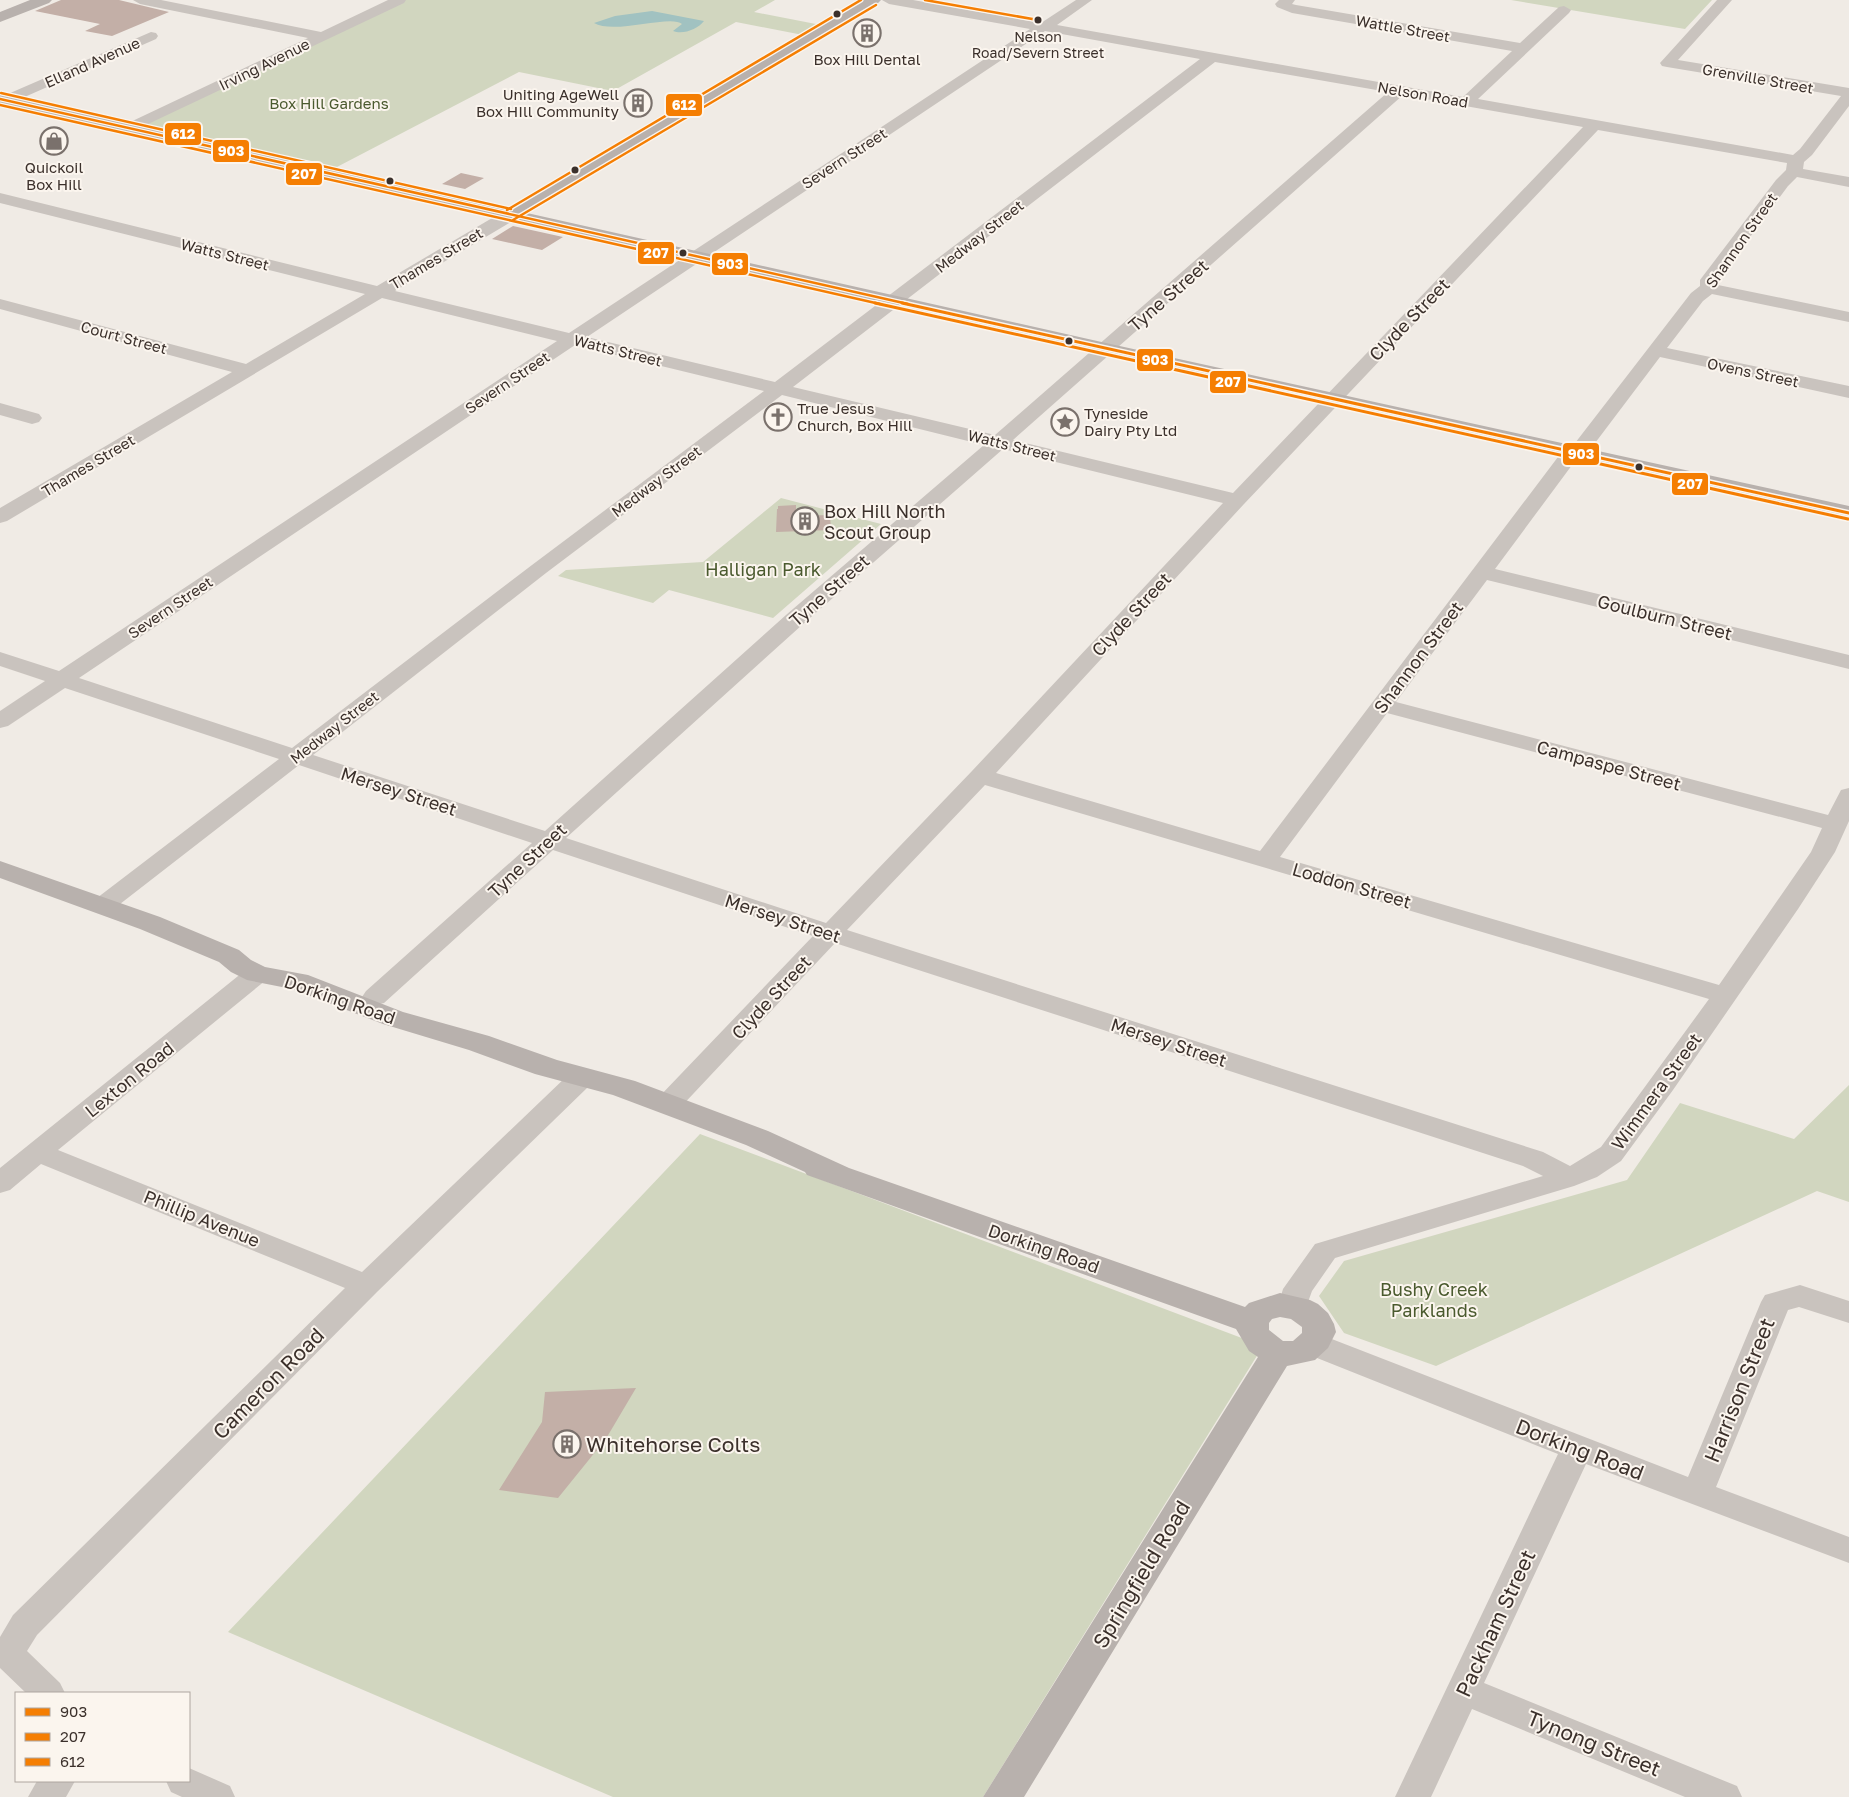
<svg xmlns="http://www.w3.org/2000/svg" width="1849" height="1797" font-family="'Golos Text',sans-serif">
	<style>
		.green { fill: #d1d6bf }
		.water { fill: #a1c2c1 }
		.building { fill: #c3afa7 }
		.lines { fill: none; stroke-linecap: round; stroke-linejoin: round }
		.minor { fill: #c9c3be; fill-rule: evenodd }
		.major { fill: #b8b1ad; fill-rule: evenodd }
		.bus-1-far1-casing { stroke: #fbf5ee; stroke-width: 5 }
		.bus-1-casing { stroke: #fbf5ee; stroke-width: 6 }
		.bus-2-far1-casing { stroke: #fbf5ee; stroke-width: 5 }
		.bus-2-casing { stroke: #fbf5ee; stroke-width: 6 }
		.bus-3-casing { stroke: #fbf5ee; stroke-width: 5 }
		.bus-1-far1 { stroke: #f57e02; stroke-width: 2.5 }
		.bus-1 { stroke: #f57e02; stroke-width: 3 }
		.bus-2-far1 { stroke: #f57e02; stroke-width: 2.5 }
		.bus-2 { stroke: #f57e02; stroke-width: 3 }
		.bus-3 { stroke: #f57e02; stroke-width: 2.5 }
		.bus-dot { fill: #3b302b; stroke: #fbf5ee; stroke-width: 2 }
		.labels { text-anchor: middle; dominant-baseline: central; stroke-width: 4; stroke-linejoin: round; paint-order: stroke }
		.far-bus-label { font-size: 14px; fill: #3b302b; stroke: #fbf5ee }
		.far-street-label { font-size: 15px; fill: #3b302b; stroke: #fbf5ee }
		.far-poi-label { font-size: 15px; fill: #3b302b; stroke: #fbf5ee }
		.far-park-label { font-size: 15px; fill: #4a5a2e; stroke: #fbf5ee }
		.street-label { font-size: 18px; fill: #3b302b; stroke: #fbf5ee }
		.poi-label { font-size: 18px; fill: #3b302b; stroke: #fbf5ee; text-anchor: start }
		.park-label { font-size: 18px; fill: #4a5a2e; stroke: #fbf5ee }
		.near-street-label { font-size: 21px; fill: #3b302b; stroke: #fbf5ee }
		.near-poi-label { font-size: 21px; fill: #3b302b; stroke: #fbf5ee; text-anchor: start }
		.line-badge { stroke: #fbf5ee; stroke-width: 2 }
		.badge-label { font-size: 14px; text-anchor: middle; font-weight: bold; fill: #fff }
	</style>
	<rect width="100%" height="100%" fill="#f0ebe5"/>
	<path class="green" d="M405,0H775L754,12L821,25L803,35L736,22L613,91L519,72L335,168L146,124Z
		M1511,0H1712L1685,29Z
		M781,498L881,524L773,618L669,590L653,603L558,576L566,570L703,562Z
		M1849,1085V1202L1817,1191L1436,1366L1344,1333L1319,1296L1344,1261L1627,1180L1680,1103L1794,1139Z
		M700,1134L1263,1346L983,1797H613L228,1632Z"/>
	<path class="water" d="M652,11L704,21C698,29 683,35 673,31L682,24C671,14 614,35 594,23L615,16Z"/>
	<path class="building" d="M61,0H119L169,12L112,36L85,31L100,24L35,11Z
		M461,173L484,178L465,189L442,184Z
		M513,226L563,237L542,250L492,239Z
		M796,505V516L830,515L831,530L776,532L777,509H778V506Z
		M636,1388L607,1437L603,1453L596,1451L558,1498L499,1490L542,1422L545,1392Z"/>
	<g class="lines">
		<path class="minor" d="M133,0H161L321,32L388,0H406L404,3L129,133L124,131L121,128L124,125L308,38L140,4Z
			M882,0H913L1041,23L1076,0H1092L1057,25L1463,97L1512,51L1292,13L1277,7L1275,4L1279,0H1295L1292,4L1296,5L1520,43L1559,7L1564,6L1571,10L1569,13L1478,99L1793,155L1800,149L1841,96L1667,67L1662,66L1660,63L1717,0H1732L1678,60L1849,88V106L1812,155L1804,162L1803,169L1849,177V187L1797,177L1788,186L1718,280V285L1849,312V322L1712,294L1703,301L1667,348L1849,386V398L1660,357L1583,459L1575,461L1495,569L1849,655V669L1487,580L1396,702L1828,815L1841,790L1849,788V821L1835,852L1798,909L1673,1090L1621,1161L1597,1177L1574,1186L1335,1258L1312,1291L1304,1313L1293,1317L1282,1313L1278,1306L1283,1289L1315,1244L1543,1176L1523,1166L835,943L678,1110L668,1113L658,1110L654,1104L658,1098L813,936L553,850L384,1003L375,1005L366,1003L362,997L366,991L532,843L299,765L111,911L102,914L93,911L89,906L93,901L279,759L65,688L8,726L0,728V711L45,681L0,666V652L59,671L557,341L382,298L7,521L0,523V508L232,372L0,309V299L246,364L365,294L0,203V193L377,286L504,211H516L518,215L516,219L395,291L569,333L1030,29L889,4ZM1045,31L1200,59L775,382L587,337ZM1215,62L1388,92L995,435L793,387ZM1403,95L1583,127L1233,493L1013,440ZM1598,130L1787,163L1786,170L1776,180L1703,276L1700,280V286L1691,293L1572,447L1564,449L1260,851L996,773L1244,504ZM575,345L764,391L532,565L292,748L79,678ZM782,395L984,445L786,615L545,831L313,755L546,573ZM1003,449L1223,503L972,771L826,923L566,838L802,625ZM1387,713L1822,828L1811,852L1719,985L1280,857ZM985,785L1709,999L1601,1147L1570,1166L1543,1152L847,930Z
			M151,32L156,33L158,36L156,39L11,103L6,105L0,102L1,97Z
			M0,403L39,414L42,418L39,422L32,424L0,415Z
			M257,966L266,968L270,974L266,980L58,1150L362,1272L567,1076L577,1073L587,1076L591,1082L587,1088L377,1292L37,1635L27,1651L60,1683L65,1693H26L0,1668V1637L13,1615L345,1288L41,1164L10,1190L0,1193V1168L248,968Z
			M1800,1285L1849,1301V1323L1799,1307L1788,1310L1716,1487L1849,1537V1563L1586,1464L1484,1683L1737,1786L1742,1797H1685L1472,1709L1431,1797H1395L1558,1454L1302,1352L1298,1344L1302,1336L1313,1333L1324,1336L1688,1477L1761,1302L1765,1295Z
			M189,1768L230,1786L235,1797H182L171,1792L166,1781H189Z
			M37,1781H75L66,1797H28Z"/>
		<path class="major" d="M30,0H52L49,3L0,22V12Z
			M862,0H881L878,3L527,213L1106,343L1849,506V520L1106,355L0,104V94L508,208Z
			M0,861L160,917L239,950L251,960L265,967L308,975L403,1012L489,1036L557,1060L635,1081L768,1131L849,1168L1245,1307L1249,1303L1280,1293L1310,1300L1318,1304L1328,1313L1334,1324L1336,1332L1328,1348L1315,1360L1287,1366L1024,1797H983L1258,1357L1249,1351L1236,1329L807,1175L805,1172L746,1145L613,1095L535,1074L469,1050L383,1024L292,989L247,980L231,972L219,962L140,929L0,878ZM1280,1317L1291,1319L1302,1327V1333L1293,1341H1283L1269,1330V1323L1272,1319Z"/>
		<g class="bus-1-far1-casing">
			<path id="bus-1-far1" d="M0,99L908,304"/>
		</g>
		<g class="bus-1-casing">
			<path id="bus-1" d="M902,303L1849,513"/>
		</g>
		<g class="bus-2-far1-casing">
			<path id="bus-2-far1" d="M0,105L880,304
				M513,220L876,5"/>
		</g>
		<g class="bus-2-casing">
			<path id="bus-2" d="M875,303L1848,519"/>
		</g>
		<g class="bus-3-casing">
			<path id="bus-3" d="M925,0L1038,20
				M1,93L511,209
				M507,210L861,0"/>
		</g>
		<use href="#bus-1-far1" class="bus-1-far1"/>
		<use href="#bus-1" class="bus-1"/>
		<use href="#bus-2-far1" class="bus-2-far1"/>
		<use href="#bus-2" class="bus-2"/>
		<use href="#bus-3" class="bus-3"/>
	</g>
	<defs>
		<g id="building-ring" transform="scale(1.4375)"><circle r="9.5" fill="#fbf5ee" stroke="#7a716c" stroke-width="1.5"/><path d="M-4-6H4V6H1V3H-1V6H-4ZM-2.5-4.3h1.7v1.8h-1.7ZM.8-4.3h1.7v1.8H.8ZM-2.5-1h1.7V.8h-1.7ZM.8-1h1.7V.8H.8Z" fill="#7a716c"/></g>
		<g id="shop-ring" transform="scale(1.4375)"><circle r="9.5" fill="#fbf5ee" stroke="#7a716c" stroke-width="1.5"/><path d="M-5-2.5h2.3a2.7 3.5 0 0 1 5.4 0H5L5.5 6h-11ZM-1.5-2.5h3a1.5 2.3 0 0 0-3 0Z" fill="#7a716c"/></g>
		<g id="church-ring" transform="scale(1.4375)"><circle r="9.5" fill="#fbf5ee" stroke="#7a716c" stroke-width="1.5"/><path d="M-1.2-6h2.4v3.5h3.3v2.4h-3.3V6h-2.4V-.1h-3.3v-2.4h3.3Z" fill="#7a716c"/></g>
		<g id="sight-ring" transform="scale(1.4375)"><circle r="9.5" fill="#fbf5ee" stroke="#7a716c" stroke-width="1.5"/><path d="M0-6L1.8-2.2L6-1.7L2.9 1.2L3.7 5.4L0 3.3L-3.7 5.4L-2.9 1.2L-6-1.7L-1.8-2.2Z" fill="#7a716c"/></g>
	</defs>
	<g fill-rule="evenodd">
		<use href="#building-ring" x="867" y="33"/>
		<use href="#building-ring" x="638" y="103"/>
		<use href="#shop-ring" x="54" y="141"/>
		<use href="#church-ring" x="778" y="417"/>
		<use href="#sight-ring" x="1065" y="422"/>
		<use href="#building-ring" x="805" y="521"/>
		<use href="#building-ring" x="567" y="1444"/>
	</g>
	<g class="bus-dot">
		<circle cx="837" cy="14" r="4.5"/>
		<circle cx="1038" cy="20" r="4.5"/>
		<circle cx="575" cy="170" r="4.5"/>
		<circle cx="390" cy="181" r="4.5"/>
		<circle cx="683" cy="253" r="4.5"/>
		<circle cx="1069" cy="341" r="4.5"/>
		<circle cx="1639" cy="467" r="4.5"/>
	</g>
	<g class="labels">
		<g class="far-bus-label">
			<text x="1038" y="36">Nelson<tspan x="1038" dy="16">Road/Severn Street</tspan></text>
		</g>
		<g class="far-street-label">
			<text transform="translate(1403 28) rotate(10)">Wattle Street</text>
			<text transform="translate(92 62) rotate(-24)">Elland Avenue</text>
			<text transform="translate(264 64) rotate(-26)">Irving Avenue</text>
			<text transform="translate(1758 78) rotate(10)">Grenville Street</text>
			<text transform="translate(1423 94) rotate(10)">Nelson Road</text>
			<text transform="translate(844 158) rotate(-33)">Severn Street</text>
			<text transform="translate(979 236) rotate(-38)">Medway Street</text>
			<text transform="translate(1741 240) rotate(-55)">Shannon Street</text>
			<text transform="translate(225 254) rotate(14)">Watts Street</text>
			<text transform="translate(436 258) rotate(-31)">Thames Street</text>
			<text transform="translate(124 337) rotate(15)">Court Street</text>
			<text transform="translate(618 350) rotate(14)">Watts Street</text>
			<text transform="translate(1753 372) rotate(12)">Ovens Street</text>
			<text transform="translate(507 382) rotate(-34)">Severn Street</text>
			<text transform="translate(1012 445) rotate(14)">Watts Street</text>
			<text transform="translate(88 465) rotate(-31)">Thames Street</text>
			<text transform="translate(656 481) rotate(-37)">Medway Street</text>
			<text transform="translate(170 607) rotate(-34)">Severn Street</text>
			<text transform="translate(334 727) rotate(-38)">Medway Street</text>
		</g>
		<g class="far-poi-label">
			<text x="867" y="59">Box Hill Dental</text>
			<text x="619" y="94" text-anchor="end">Uniting AgeWell<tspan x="619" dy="17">Box HIll Community</tspan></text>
			<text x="54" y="167">Quickoil<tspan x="54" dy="17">Box Hill</tspan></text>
			<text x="797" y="408" text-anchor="start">True Jesus<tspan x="797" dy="17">Church, Box Hill</tspan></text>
			<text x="1084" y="413" text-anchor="start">Tyneside<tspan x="1084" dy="17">Dairy Pty Ltd</tspan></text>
		</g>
		<g class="far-park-label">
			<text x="329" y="103">Box Hill Gardens</text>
		</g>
		<g class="street-label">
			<text transform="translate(1168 295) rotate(-41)">Tyne Street</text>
			<text transform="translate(1409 319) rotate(-46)">Clyde Street</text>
			<text transform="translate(829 590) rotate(-41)">Tyne Street</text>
			<text transform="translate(1131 614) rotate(-47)">Clyde Street</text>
			<text transform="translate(1665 617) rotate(14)">Goulburn Street</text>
			<text transform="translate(1418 657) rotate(-53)">Shannon Street</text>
			<text transform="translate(1609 765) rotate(15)">Campaspe Street</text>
			<text transform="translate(399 791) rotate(18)">Mersey Street</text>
			<text transform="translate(527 860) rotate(-43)">Tyne Street</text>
			<text transform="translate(1352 885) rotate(16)">Loddon Street</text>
			<text transform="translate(783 918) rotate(18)">Mersey Street</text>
			<text transform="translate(771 997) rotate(-47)">Clyde Street</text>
			<text transform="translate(340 999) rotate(19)">Dorking Road</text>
			<text transform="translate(1169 1042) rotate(18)">Mersey Street</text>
			<text transform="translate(129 1079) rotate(-39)">Lexton Road</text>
			<text transform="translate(1656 1091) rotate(-54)">Wimmera Street</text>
			<text transform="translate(202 1218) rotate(22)">Phillip Avenue</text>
			<text transform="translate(1044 1248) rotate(19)">Dorking Road</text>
		</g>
		<g class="poi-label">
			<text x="824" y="511">Box Hill North<tspan x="824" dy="21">Scout Group</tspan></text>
		</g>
		<g class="park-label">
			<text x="763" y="569">Halligan Park</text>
			<text x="1434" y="1289">Bushy Creek<tspan x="1434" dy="21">Parklands</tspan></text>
		</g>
		<g class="near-street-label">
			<text transform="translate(268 1383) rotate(-45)">Cameron Road</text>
			<text transform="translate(1739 1390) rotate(-68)">Harrison Street</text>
			<text transform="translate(1580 1449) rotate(21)">Dorking Road</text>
			<text transform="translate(1141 1574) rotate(-59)">Springfield Road</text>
			<text transform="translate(1495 1623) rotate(-65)">Packham Street</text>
			<text transform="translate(1594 1743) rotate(22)">Tynong Street</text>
		</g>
		<g class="near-poi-label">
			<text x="586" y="1444">Whitehorse Colts</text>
		</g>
	</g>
	<g class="line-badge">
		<rect x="665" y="93" width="38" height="24" rx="5" fill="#f57e02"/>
		<rect x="164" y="122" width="38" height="24" rx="5" fill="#f57e02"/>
		<rect x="212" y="139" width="38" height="24" rx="5" fill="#f57e02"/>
		<rect x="285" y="162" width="38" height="24" rx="5" fill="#f57e02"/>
		<rect x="637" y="241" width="38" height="24" rx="5" fill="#f57e02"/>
		<rect x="711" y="252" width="38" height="24" rx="5" fill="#f57e02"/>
		<rect x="1136" y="348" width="38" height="24" rx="5" fill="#f57e02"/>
		<rect x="1209" y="370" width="38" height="24" rx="5" fill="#f57e02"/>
		<rect x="1562" y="442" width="38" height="24" rx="5" fill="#f57e02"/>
		<rect x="1671" y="472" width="38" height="24" rx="5" fill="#f57e02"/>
	</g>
	<g class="badge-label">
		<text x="684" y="110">612</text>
		<text x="183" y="139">612</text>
		<text x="231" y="156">903</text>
		<text x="304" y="179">207</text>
		<text x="656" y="258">207</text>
		<text x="730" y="269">903</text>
		<text x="1155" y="365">903</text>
		<text x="1228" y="387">207</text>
		<text x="1581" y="459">903</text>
		<text x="1690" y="489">207</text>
	</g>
	<rect x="15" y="1692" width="175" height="90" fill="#fbf5ee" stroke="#aea6a0"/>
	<rect x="25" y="1708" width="25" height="8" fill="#f57e02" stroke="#aea6a0"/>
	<text x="60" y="1717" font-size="15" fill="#3b302b">903</text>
	<rect x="25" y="1733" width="25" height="8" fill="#f57e02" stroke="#aea6a0"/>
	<text x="60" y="1742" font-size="15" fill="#3b302b">207</text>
	<rect x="25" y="1758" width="25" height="8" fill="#f57e02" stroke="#aea6a0"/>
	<text x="60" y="1767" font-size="15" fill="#3b302b">612</text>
</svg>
